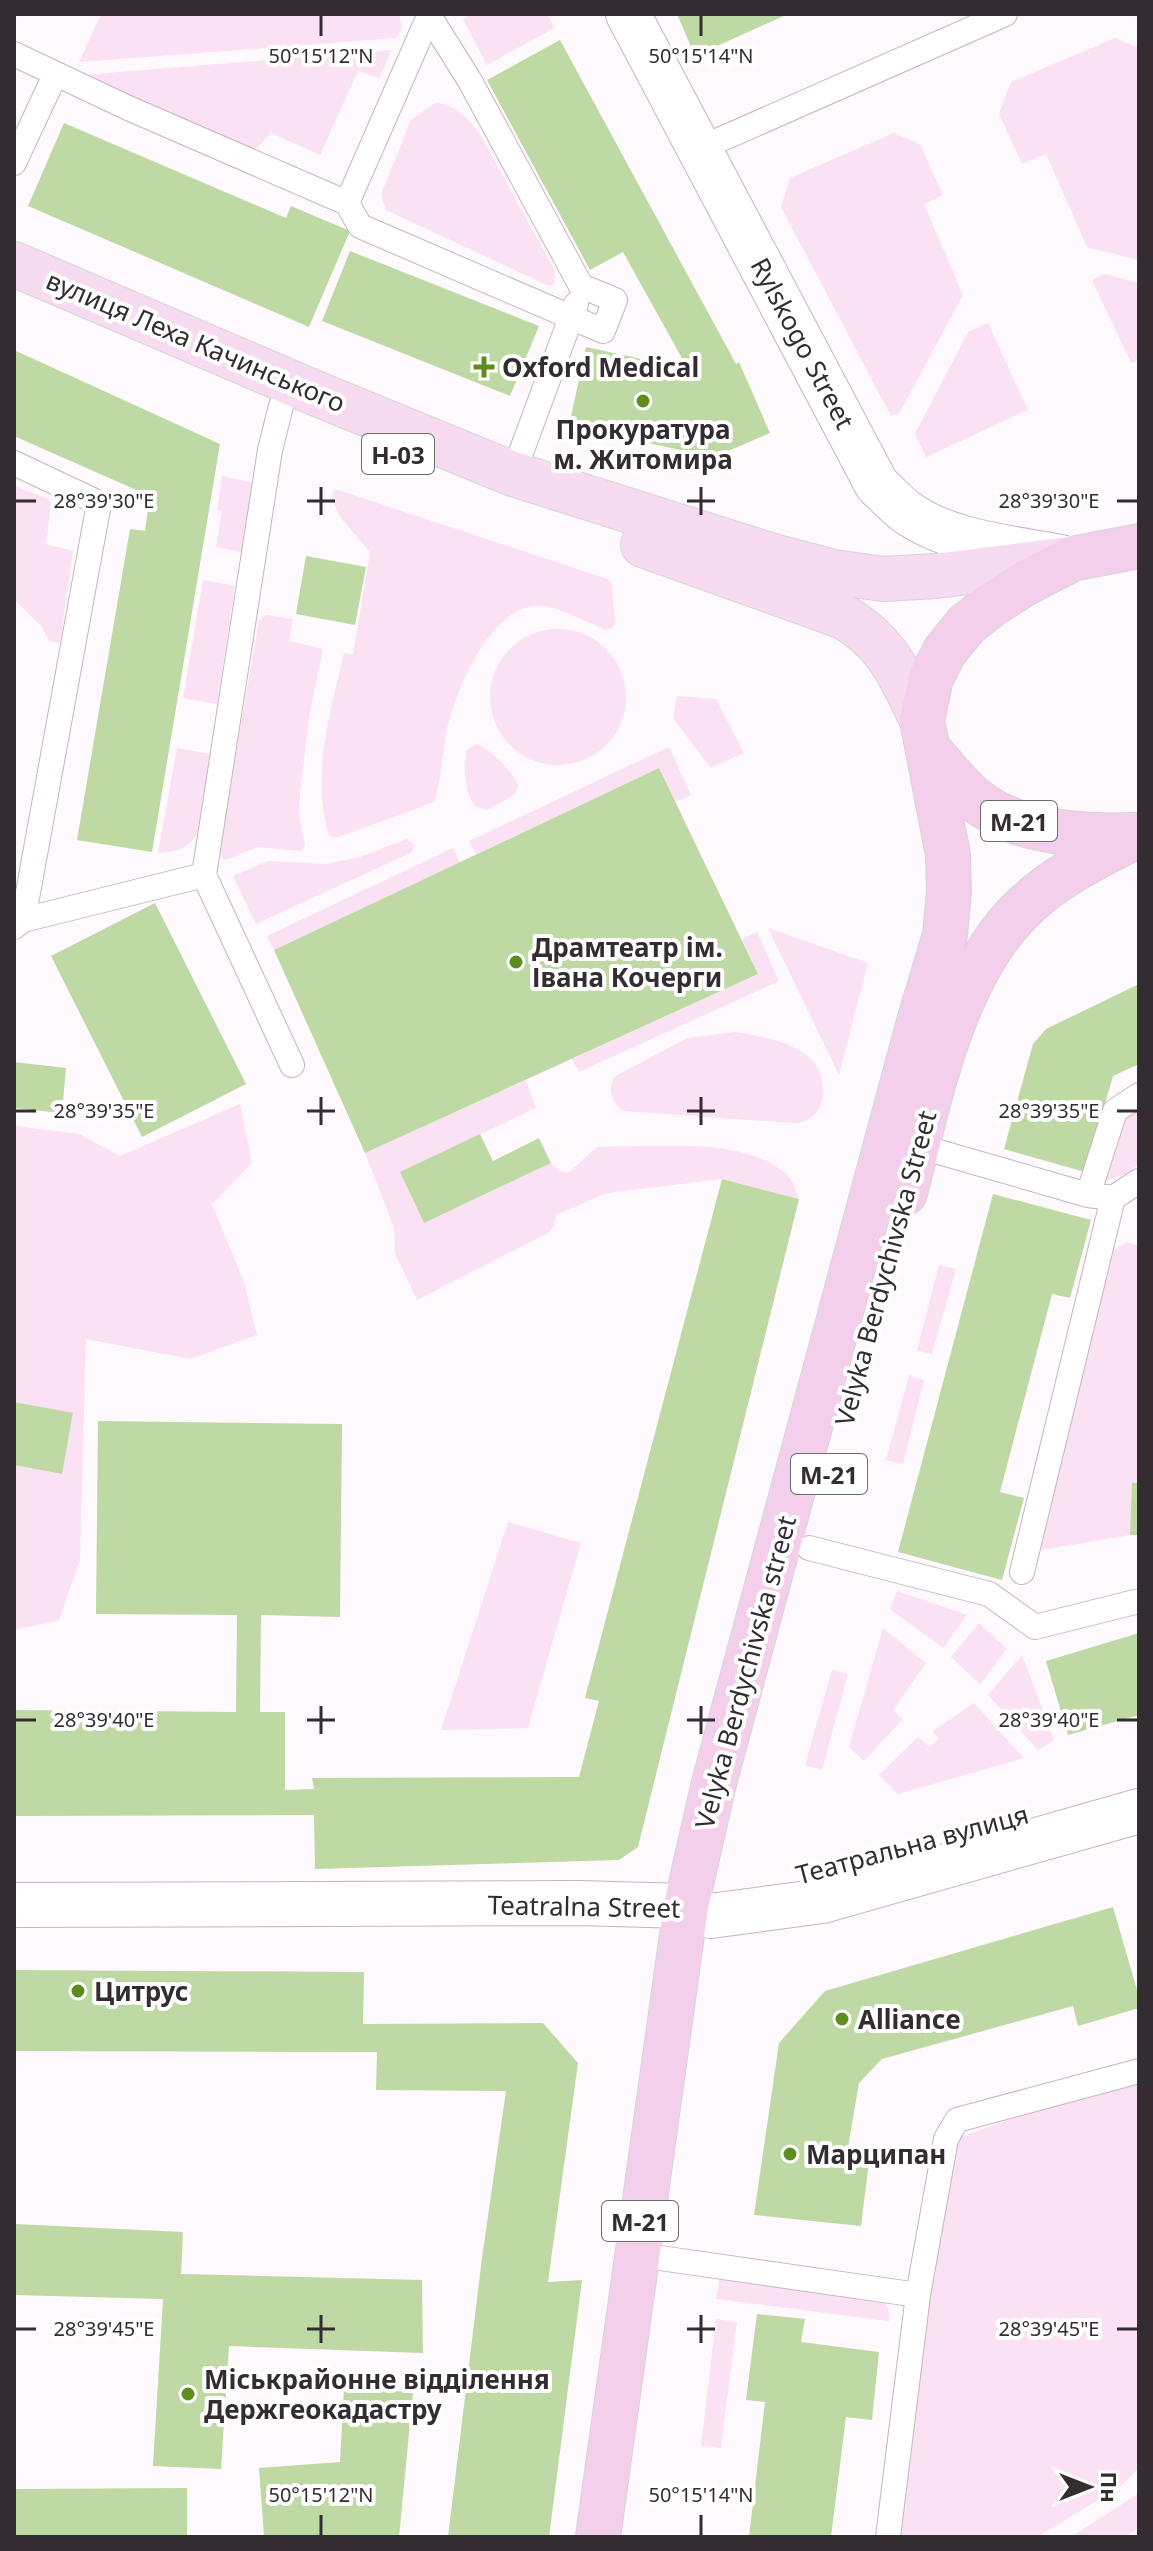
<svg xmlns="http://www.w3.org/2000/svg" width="1153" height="2551" font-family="'Noto Sans',sans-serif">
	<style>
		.green { fill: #fae1f3 }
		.building { fill: #bed9a4 }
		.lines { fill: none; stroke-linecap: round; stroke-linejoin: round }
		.service-casing { stroke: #c6b4c1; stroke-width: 26 }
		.minor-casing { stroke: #c6b4c1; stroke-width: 46 }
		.tertiary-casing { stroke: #c6b4c1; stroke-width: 46 }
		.primary-casing { stroke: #d6d5d6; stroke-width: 46 }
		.trunk-casing { stroke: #d6d5d6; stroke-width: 46 }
		.service { stroke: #fff; stroke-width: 24 }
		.minor { stroke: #fff; stroke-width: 44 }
		.tertiary { stroke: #fff; stroke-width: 44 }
		.primary { stroke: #f7dbf0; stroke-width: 44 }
		.trunk { stroke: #f4cfeb; stroke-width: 44 }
		.ticks { fill: none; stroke: #332c31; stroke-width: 3 }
		.poi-dot { fill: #5f8c1e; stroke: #fff; stroke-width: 3 }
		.labels { text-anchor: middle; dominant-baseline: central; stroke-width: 8; stroke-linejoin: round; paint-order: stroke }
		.shield { fill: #fff; stroke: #706b6f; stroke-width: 2 }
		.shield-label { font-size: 24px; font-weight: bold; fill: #332c31 }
		.street-label { font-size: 26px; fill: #332c31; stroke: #fff }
		.poi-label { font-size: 26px; font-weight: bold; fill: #332c31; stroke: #fff; text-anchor: start }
		.ticks-label { font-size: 20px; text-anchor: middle; fill: #332c31; stroke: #fff; stroke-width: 8; stroke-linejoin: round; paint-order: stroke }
	</style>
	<rect width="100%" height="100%" fill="#fdf9fc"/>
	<path class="green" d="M101,14H399L402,27L397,38L79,62Z
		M472,14H548L554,28L487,65L463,19Z
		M1115,38L1139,48V260L1087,247L1046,154L1022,164L999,114L1011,82Z
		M392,50L379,78L358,71L320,155L271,133L257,148L248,149L84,75Z
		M435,103C456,104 468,118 480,134L555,271L554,284L549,286L386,210L381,194L411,120Z
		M894,133L920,144L943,195L924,204L963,295L900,412L891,416L781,207L790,178Z
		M1104,274L1139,283V359L1131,363L1092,280Z
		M988,323L1028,410L926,457L915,434L968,332Z
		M222,476L254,483L242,552L216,547L222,511L217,510Z
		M14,486L49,499L51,504L46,544L73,551L60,643L49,641L42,627L14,599Z
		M335,489L608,579L612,585L615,622L613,627L606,630C589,623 561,608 543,606C491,602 457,688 447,729C442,752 442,779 434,802L336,838L329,835C310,777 331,710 344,653L353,654L370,552L341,518L331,498Z
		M203,580L235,586L217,704L183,698Z
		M266,615L293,619L289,641L323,649L309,718L300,794L299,816L305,845L301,851L258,847L225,860L221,857L220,845L259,620Z
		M490 697a68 68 0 1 1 136 0a68 68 0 1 1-136 0Z
		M677,696L716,699L744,753L711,768L673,718Z
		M476,744C493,751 510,769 519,786L513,796L487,810L476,807C464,792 463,769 467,750Z
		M669,747L691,795L675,802L659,768L476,854L469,841Z
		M177,748L210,754L197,834C186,850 177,852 158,853Z
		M407,839L414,845L412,852L256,924L233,876L268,861L326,864L360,857Z
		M453,848L460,862L274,950L267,936Z
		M768,928L868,963L839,1075Z
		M757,932L779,981L579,1072L572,1059L758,974L742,939Z
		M735,1032C761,1036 792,1041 812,1060C831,1080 826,1123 794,1123L623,1111C611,1101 608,1092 614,1077L687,1038Z
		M526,1080L536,1108L400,1172L424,1223L551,1163L560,1171L568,1173L597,1147C651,1147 750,1135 789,1177C794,1183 796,1192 799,1199L722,1179L606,1193L556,1215L554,1226L548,1233L417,1300L395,1253L394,1227L365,1153Z
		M240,1104L252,1163L212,1204L244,1282L257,1335L190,1359L86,1339L80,1560L59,1620L14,1630V1465L62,1474L73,1414L14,1402V1126L79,1134L120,1156Z
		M1139,1108V1163L1126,1174L1102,1182L1121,1116Z
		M1128,1242L1139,1246V1483L1132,1484L1130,1535L1041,1550L1078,1391L1098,1287L1113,1250Z
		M939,1265L956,1269L932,1354L917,1350Z
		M909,1375L924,1380L903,1464L886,1460Z
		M508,1522L581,1543L528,1728L441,1730Z
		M897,1591L967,1615L943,1648L890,1609Z
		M979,1623L1007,1649L980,1684L951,1657Z
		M883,1628L926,1663L893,1710L903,1719L864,1761L849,1747Z
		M1022,1655L1054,1740L1038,1750L988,1695Z
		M832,1670L848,1674L822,1770L805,1765Z
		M974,1703L1024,1758L898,1794L879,1775L918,1737L929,1747L939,1739L933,1731Z
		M1139,2083V2468L1120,2487L1037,2537H895L952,2140L1026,2114Z
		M720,2275L879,2294L889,2310V2321L716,2299Z
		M716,2319L737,2322L721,2448L701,2446Z
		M1139,2493V2529L1124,2537H1071Z"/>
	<path class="building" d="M677,14H788L695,56Z
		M560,40L736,364L739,362L770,433L703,462L698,460L699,454L569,426L586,347L688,369L623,252L590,270L487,80Z
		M64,123L286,218L291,206L350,231L309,327L28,206Z
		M350,251L539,326L510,396L322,321Z
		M14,350L220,444L152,852L77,840L130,529L145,531L150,496L14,436Z
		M306,556L366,567L355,625L296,614Z
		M659,768L758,974L365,1153L274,950Z
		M155,903L246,1084L142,1137L51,956Z
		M1139,984V1064L1113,1076L1085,1172L1004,1149L1033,1044L1046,1029Z
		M14,1062L66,1068L62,1113L14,1108Z
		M480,1134L493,1161L539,1138L551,1163L424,1223L400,1172Z
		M722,1179L799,1199L638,1847L619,1860L315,1869L314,1815L14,1816V1710L236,1712L237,1615L96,1614L98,1421L342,1424L340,1617L261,1615L260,1712H285V1790L314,1789L312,1778L579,1777L599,1701L585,1698Z
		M993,1194L1091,1220L1070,1298L1052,1294L1000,1492L1024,1498L1002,1580L898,1552Z
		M14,1402L73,1413L62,1474L14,1465Z
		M1132,1483H1139V1535H1130Z
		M1139,1633V1715L1068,1735L1046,1661Z
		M1113,1907L1139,1997V2008L1078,2026L1073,2006L882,2059L859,2083L846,2159L869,2162L861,2226L754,2215L779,2043L825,1991Z
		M14,1970L364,1972L363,2024L543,2023L578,2063L548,2282L582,2280L549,2537H448L482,2258L506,2091L376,2090L377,2052L14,2051Z
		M14,2224L183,2232L181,2274L422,2280L423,2353L229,2346L221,2469L153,2466L163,2299L14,2295Z
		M757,2314L805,2319L801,2342L879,2352L872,2420L846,2417L831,2537H749L765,2402L746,2400Z
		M344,2388L413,2392L399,2537H264L259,2468L340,2462Z
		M187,2488V2537H14V2489Z"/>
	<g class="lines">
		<g class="service-casing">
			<path id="service" d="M14,54L126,107L347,203L360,226L603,331L615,300L581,286L470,81L428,14
				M699,149L1005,14
				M14,163L55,75
				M347,203L429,16
				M281,406L270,450L204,875L292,1065
				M14,463L99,503L23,920
				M513,474L576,304
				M14,927L23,920L204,875
				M918,1146L1088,1195L1113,1198L1139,1181
				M1088,1195L1115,1111L1139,1095
				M809,1548L989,1594L1035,1627L1139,1601
				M1022,1572L1113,1198
				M660,2258L918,2295L946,2139L957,2120L1139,2071
				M888,2537L918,2295"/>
		</g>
		<g class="minor-casing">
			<path id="minor" d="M628,14L877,485C886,493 895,503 905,511C949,543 1009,547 1061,557"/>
		</g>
		<g class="tertiary-casing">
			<path id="tertiary" d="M14,1905L578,1903L686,1906L711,1916L822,1901L1139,1811"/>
		</g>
		<g class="primary-casing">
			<path id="primary" d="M14,264L315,393L513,474L773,556L834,572L883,579L936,576L1069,559
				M643,545L844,617C890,645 899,674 922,720"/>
		</g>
		<g class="trunk-casing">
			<path id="trunk" d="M927,747C942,765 956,783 973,798C1015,833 1081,837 1133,835
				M905,1193C929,1102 950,986 1016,915C1050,879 1095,857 1139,835
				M598,2537L686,1906L714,1783L919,1022L945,935L949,892L948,855L922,720L931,678L945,651L966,625L991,605L1024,584L1072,559L1139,546"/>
		</g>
		<use href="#service" class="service"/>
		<use href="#minor" class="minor"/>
		<use href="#tertiary" class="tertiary"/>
		<use href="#primary" class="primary"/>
		<use href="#trunk" class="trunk"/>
	</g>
	<path class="ticks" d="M321,16V36M701,16V36M321,487V515M701,487V515M16,501H36M307,501H335M687,501H715M1117,501H1137M321,1097V1125M701,1097V1125M16,1111H36M307,1111H335M687,1111H715M1117,1111H1137M321,1706V1734M701,1706V1734M16,1720H36M307,1720H335M687,1720H715M1117,1720H1137M321,2315V2343M701,2315V2343M16,2329H36M307,2329H335M687,2329H715M1117,2329H1137M321,2515V2535M701,2515V2535"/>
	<g class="poi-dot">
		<path d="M480 355h8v8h8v8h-8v8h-8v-8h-8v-8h8z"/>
		<circle cx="643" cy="401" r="8"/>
		<circle cx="516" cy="962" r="8"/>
		<circle cx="78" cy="1991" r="8"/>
		<circle cx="842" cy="2019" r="8"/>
		<circle cx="790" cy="2154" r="8"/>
		<circle cx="188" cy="2394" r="8"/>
	</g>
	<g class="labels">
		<g class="shield">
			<rect x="362" y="434" width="72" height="40" rx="6"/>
			<rect x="981" y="801" width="76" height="40" rx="6"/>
			<rect x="791" y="1454" width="76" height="40" rx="6"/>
			<rect x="602" y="2201" width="76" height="40" rx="6"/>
		</g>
		<g class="shield-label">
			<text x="398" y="454">Н-03</text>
			<text x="1019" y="821">М-21</text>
			<text x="829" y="1474">М-21</text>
			<text x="640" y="2221">М-21</text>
		</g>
		<g class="street-label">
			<text transform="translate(196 341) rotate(23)">вулиця Леха Качинського</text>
			<text transform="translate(803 343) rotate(62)">Rylskogo Street</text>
			<text transform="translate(885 1268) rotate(-75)">Velyka Berdychivska Street</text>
			<text transform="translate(745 1672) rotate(-75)">Velyka Berdychivska street</text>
			<text transform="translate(912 1844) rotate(-15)">Театральна вулиця</text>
			<text transform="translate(584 1906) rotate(1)">Teatralna Street</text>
		</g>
		<g class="poi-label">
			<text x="502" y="367">Oxford Medical</text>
			<text x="643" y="429" text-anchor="middle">Прокуратура<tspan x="643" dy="30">м. Житомира</tspan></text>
			<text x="532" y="947">Драмтеатр ім.<tspan x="532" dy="30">Івана Кочерги</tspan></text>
			<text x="94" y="1991">Цитрус</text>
			<text x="858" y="2019">Alliance</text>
			<text x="806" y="2154">Марципан</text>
			<text x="204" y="2379">Міськрайонне відділення<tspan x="204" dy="30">Держгеокадастру</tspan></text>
		</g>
	</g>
	<g class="ticks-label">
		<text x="321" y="63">50°15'12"N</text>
		<text x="701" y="63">50°15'14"N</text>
		<text x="1049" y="508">28°39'30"E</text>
		<text x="104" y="508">28°39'30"E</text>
		<text x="1049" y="1118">28°39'35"E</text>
		<text x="104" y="1118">28°39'35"E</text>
		<text x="1049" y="1727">28°39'40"E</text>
		<text x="104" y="1727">28°39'40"E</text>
		<text x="104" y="2336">28°39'45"E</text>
		<text x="1049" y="2336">28°39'45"E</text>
		<text x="321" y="2502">50°15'12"N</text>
		<text x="701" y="2502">50°15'14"N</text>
	</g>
	<rect width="1153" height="2551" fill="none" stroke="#332c31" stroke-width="32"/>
	<g transform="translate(1089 2487) rotate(90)" stroke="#ffffff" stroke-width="6" paint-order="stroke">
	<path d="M0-6L14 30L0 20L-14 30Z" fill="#332c31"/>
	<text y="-12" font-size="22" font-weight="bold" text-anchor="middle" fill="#332c31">Пн</text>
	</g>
</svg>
